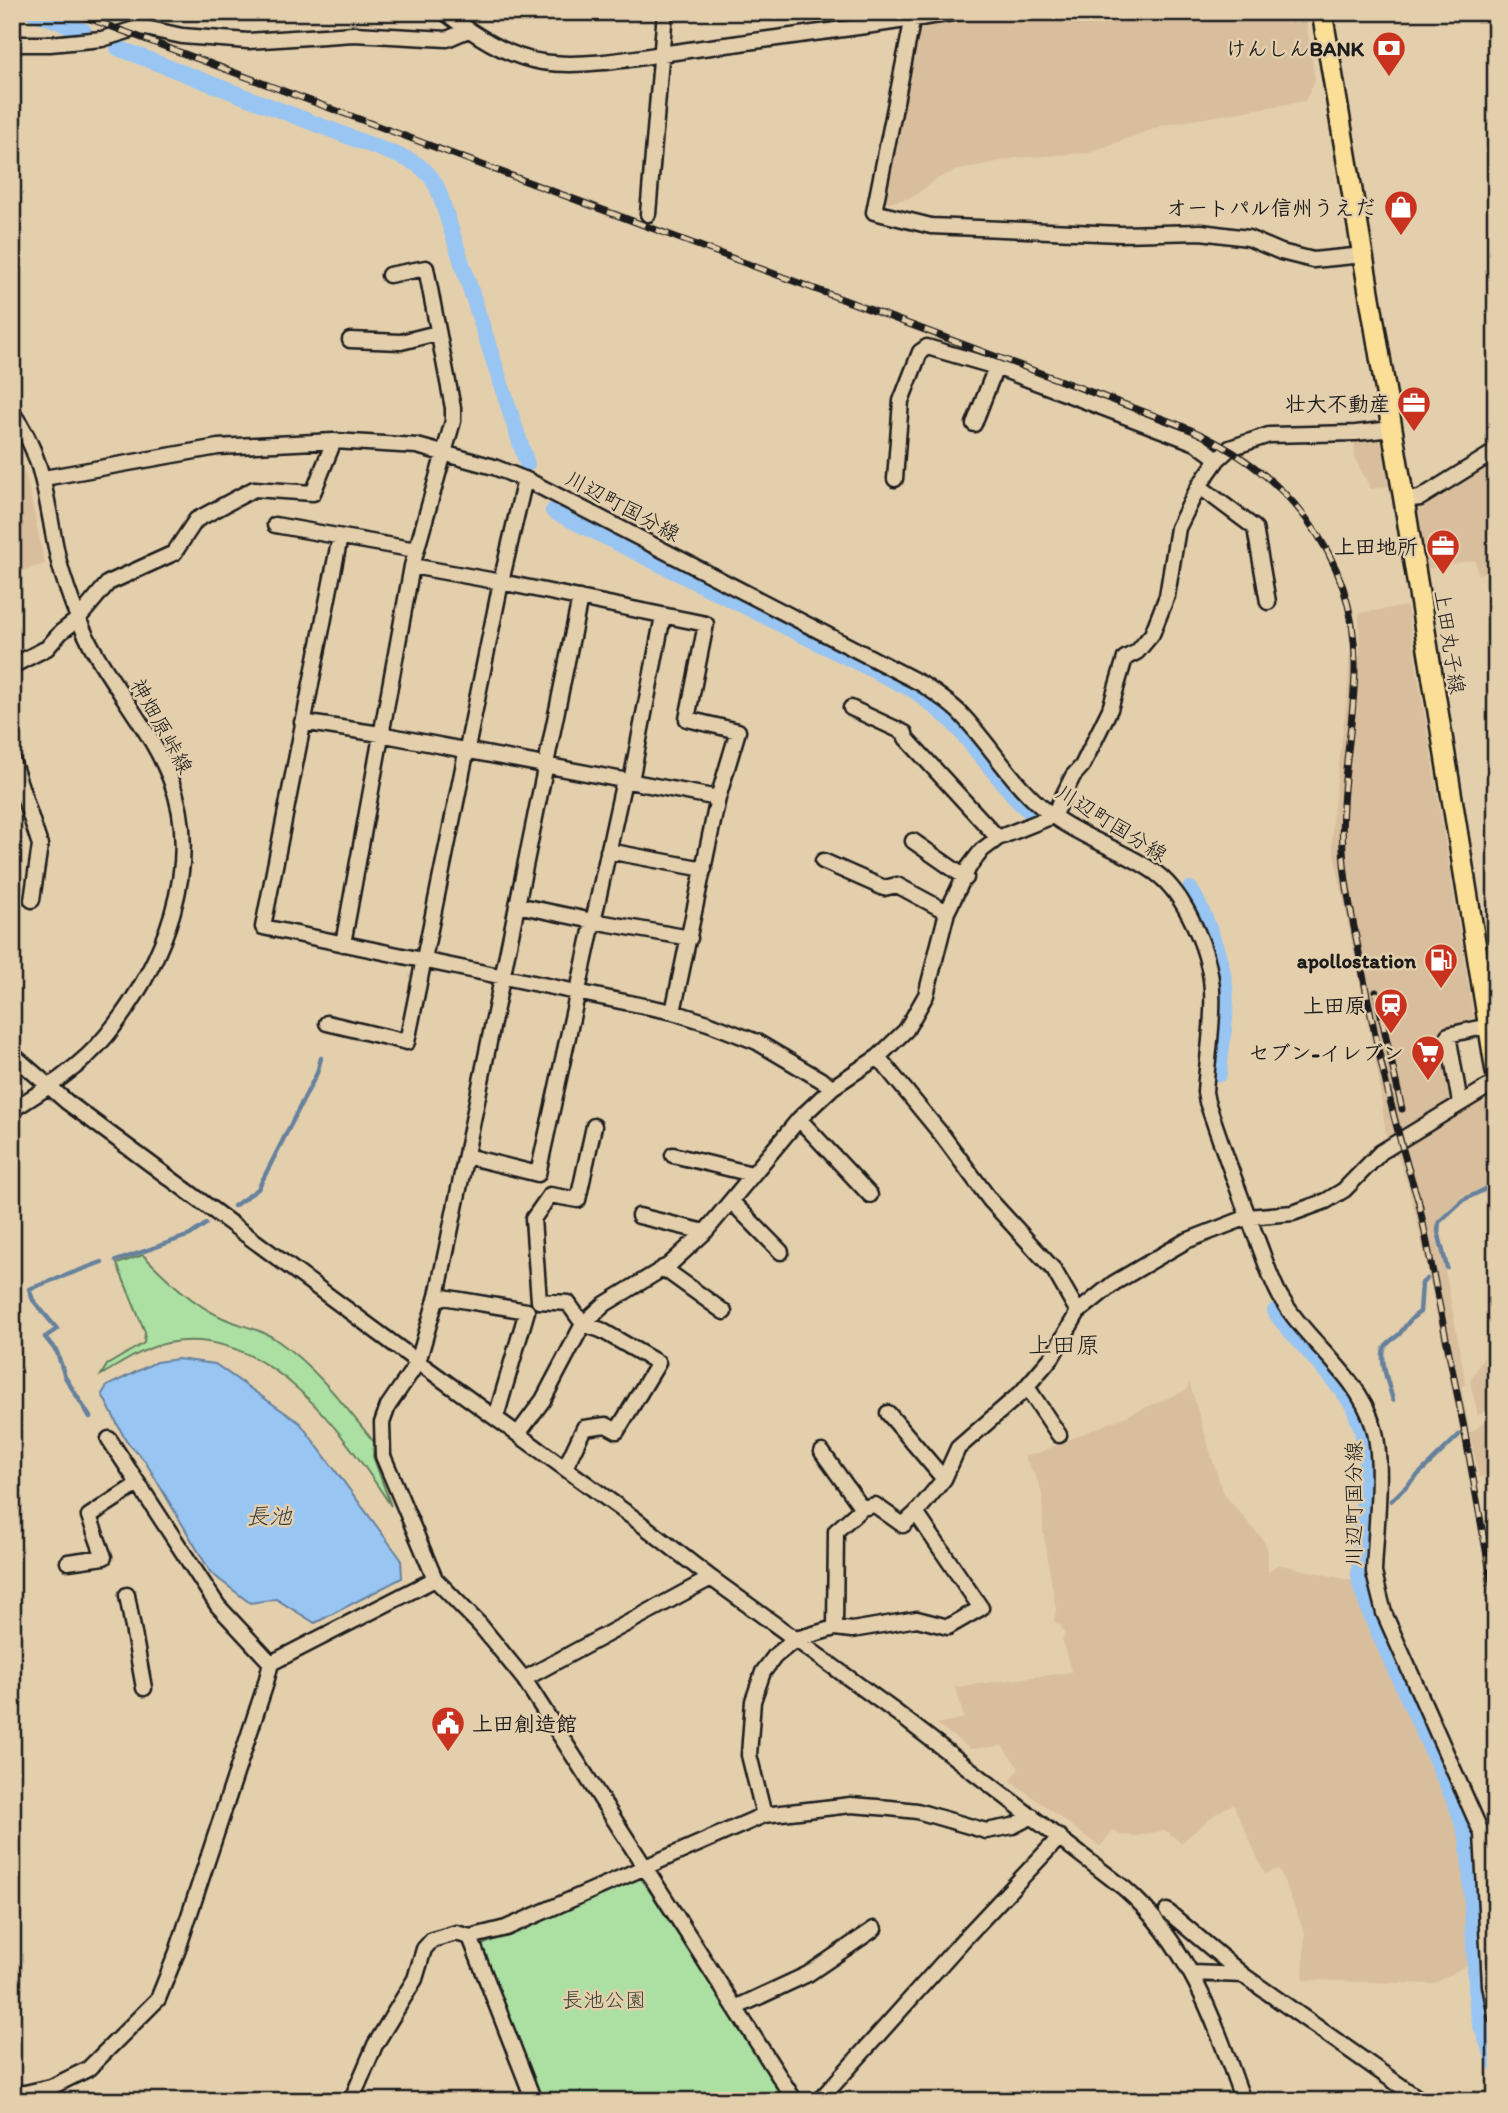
<svg xmlns="http://www.w3.org/2000/svg" width="1508" height="2113" font-family="Itim,'Klee One',sans-serif">
	<style>
		.built { fill: #d9be9e }
		.green { fill: #abe0a2; stroke: #647e5f; stroke-width: 2 }
		.water { fill: #98c5f2; stroke: #66819c; stroke-width: 2 }
		.lines { fill: none; stroke-linecap: round; stroke-linejoin: round }
		.stream { stroke: #66819c; stroke-width: 4.5 }
		.canal { stroke: #98c5f2; stroke-width: 16 }
		.minor-casing { stroke: #1c1c1c; stroke-width: 19 }
		.major-casing { stroke: #1c1c1c; stroke-width: 24 }
		.minor { stroke: #e4cfad; stroke-width: 14 }
		.major { stroke: #fbdf96; stroke-width: 19 }
		.rail-casing { stroke: #1c1c1c; stroke-width: 7 }
		.rail { stroke: #e4cfad; stroke-width: 4.5; stroke-dasharray: 13; stroke-linecap: butt }
		.labels { text-anchor: middle; dominant-baseline: central; stroke-width: 5; stroke-linejoin: round; paint-order: stroke }
		.poi-label { font-size: 21px; font-weight: bold; fill: #1c1c1c; stroke: #e4cfad; text-anchor: end }
		.street-label { font-size: 21px; fill: #1c1c1c; stroke: #e4cfad }
		.park-label { font-size: 21px; fill: #394337; stroke: #e4cfad }
		.water-label { font-size: 23px; font-style: italic; fill: #353e47; stroke: #e4cfad }
		.quarter-label { font-size: 24px; fill: #1c1c1c; stroke: #e4cfad }
	</style>
	<rect width="100%" height="100%" fill="#e4cfad"/>
	<filter id="ink" filterUnits="userSpaceOnUse"><feTurbulence type="fractalNoise" baseFrequency=".0143" numOctaves="2"/><feDisplacementMap in="SourceGraphic" scale="14" xChannelSelector="R" yChannelSelector="G"/><feConvolveMatrix kernelMatrix="1 2 1 2 8 2 1 2 1" color-interpolation-filters="sRGB"/></filter>
	<g filter="url(#ink)">
		<path class="built" d="M998,12H1305L1315,81L1305,101L1164,125L1089,153L1015,158L955,171L937,179L913,197L889,203L883,197L920,25Z
			M1383,435L1392,486L1371,489L1355,459L1354,439Z
			M12,444L27,480L45,564L13,573L15,585H12Z
			M1496,456V571L1478,574L1475,560L1425,569L1415,506Z
			M1407,606L1475,1025L1444,1031L1455,1098L1410,1125L1413,1138L1480,1098L1491,1110L1496,1139V1182L1462,1200L1447,1211L1437,1225L1466,1384L1461,1387L1470,1433L1496,1413V1474L1479,1477L1470,1434L1462,1439L1419,1229L1407,1182L1396,1151L1386,1137L1379,1080L1332,843V821L1348,688L1349,656H1360L1359,613Z
			M1496,1343V1403L1478,1416L1470,1381L1485,1355Z
			M1189,1382L1220,1483L1225,1495L1264,1541L1268,1550V1572L1278,1564L1354,1581L1355,1593L1362,1610L1455,1811L1464,1839L1467,1865L1470,1964L1433,1984L1303,1980L1305,1933L1279,1869L1265,1874L1233,1804L1214,1815L1181,1843L1165,1830L1137,1836L1120,1835L1113,1830L1100,1847L1011,1781L1019,1768L1002,1746L971,1749L936,1724L964,1718L955,1687L1071,1672L1062,1639L1065,1635L1060,1625L1054,1622L1056,1610L1043,1530L1042,1495L1039,1483L1024,1456L1038,1453L1187,1390Z"/>
		<path class="green" d="M143,1255C167,1279 192,1304 223,1318C241,1326 262,1329 278,1341C316,1368 345,1406 374,1442L373,1456L391,1506C344,1434 268,1324 168,1343C143,1348 122,1363 101,1375L107,1365L144,1343L145,1332L117,1264Z
			M639,1875L787,2101H540L480,1946Z"/>
		<path class="water" d="M178,1359L215,1364L300,1423L401,1559L402,1578L315,1623L276,1599L250,1603L211,1573L145,1461L126,1441L102,1394L107,1386L156,1362Z"/>
		<g class="lines">
			<path class="stream" d="M234,1206L258,1189L317,1073L321,1058
				M116,1261L190,1235L206,1224
				M1447,1268L1438,1231L1439,1222L1463,1200L1496,1184
				M1393,1400C1390,1389 1378,1357 1385,1347C1389,1340 1397,1338 1401,1332C1407,1324 1411,1317 1420,1312L1422,1283L1427,1279
				M90,1417L65,1377L57,1352L45,1337L57,1329L33,1300L29,1289L102,1262
				M1363,1501H1368
				M1391,1501L1459,1435"/>
			<path class="canal" d="M33,12L84,31
				M118,48L407,159C424,167 434,177 440,195L527,464
				M553,511L915,691L951,720L1019,802L1034,815
				M1190,889C1204,910 1223,961 1225,987C1228,1013 1221,1047 1219,1074
				M1275,1311L1280,1319L1343,1391L1353,1406L1362,1430L1366,1459L1359,1575L1361,1588L1371,1616L1457,1807L1467,1838L1470,1865L1477,2007L1481,2026L1496,2065"/>
			<g class="minor-casing">
				<path id="minor" d="M444,12C472,33 507,57 542,62C588,69 650,55 696,49C783,37 871,26 959,12
					M914,12L874,212L931,226L1121,234L1201,232L1248,238L1281,252L1313,260L1364,255
					M12,44H50L102,39L141,27L182,36L248,41L354,34L447,39L468,30
					M648,214L665,12
					M350,340L401,342L437,333
					M12,412C47,460 46,508 59,562C64,581 71,600 78,618C101,675 147,721 170,778C205,865 162,967 107,1035C82,1066 46,1089 12,1110
					M974,424L996,367
					M44,478L218,447L334,441L417,446L494,467L529,481L922,684C935,693 949,702 960,713C992,746 1015,789 1053,816C1084,839 1124,850 1156,873C1186,895 1210,953 1212,990C1214,1023 1207,1059 1205,1092L1207,1102C1223,1149 1240,1196 1258,1242C1265,1260 1271,1280 1280,1296C1307,1343 1357,1373 1373,1425C1385,1460 1375,1535 1374,1573L1384,1613L1482,1834L1490,1985L1496,2017
					M895,479L901,401L920,352L927,347L996,367L1196,443L1218,459
					M1199,486L1255,528L1268,602
					M1404,500L1420,498L1496,451
					M275,525L416,550
					M340,537L263,927L673,1012L708,1023L757,1042L833,1087
					M412,566L501,582L706,624L687,719L738,731L718,798L673,1012
					M580,598L437,1296L418,1362L388,1406L382,1423L383,1456L435,1579L480,1625L524,1679L795,2101
					M12,666L47,648L61,632L78,619L108,583L174,553L196,520L254,489L313,493L334,441
					M851,708L905,733L906,738L998,838
					M302,722L380,734L718,798
					M12,760L40,845L32,900
					M631,781L663,616
					M913,841L966,878
					M608,851L704,869
					M823,861L884,888L897,885L947,912
					M517,905L593,921L690,938
					M343,944L412,566L453,421V408L426,268L389,275
					M327,1023L407,1042L501,582L525,479
					M12,1054L67,1102L418,1362L635,1519L711,1578L897,1713L1124,1888C1189,1944 1215,2022 1243,2101
					M878,1057L942,1135L990,1200L1054,1270L1078,1312
					M1460,1103L1448,1035L1488,1026
					M799,1119L870,1195
					M673,1155L752,1174
					M466,1156L538,1174L624,780
					M731,1201L781,1252
					M639,1216L705,1232
					M663,1268L724,1312
					M437,1296L527,1311L496,1417
					M1027,1387L1059,1435
					M888,1413L944,1479
					M518,1434L543,1400L583,1324L605,1304L669,1265L705,1232L799,1119L833,1087L878,1057L906,1030L926,995L947,912L969,867L982,850L998,838L1053,816L1073,776L1082,766L1110,709L1125,658L1137,652L1152,634L1167,596L1178,528L1199,486L1218,459L1230,448L1269,435L1356,433L1392,429
					M109,1439L218,1606L271,1663
					M822,1452L862,1508
					M565,1468L584,1428L606,1425L617,1431L658,1363L601,1330L583,1324L568,1303L539,1301L533,1219L550,1195L578,1200L594,1126
					M68,1562L104,1557L89,1516L138,1484
					M127,1595L144,1688
					M835,1628L836,1531L862,1508L875,1505L903,1525L916,1513L944,1479L958,1448L1021,1393L1052,1357L1078,1312L1114,1283L1186,1241L1248,1217L1293,1213L1326,1201L1344,1190L1381,1152L1496,1082
					M524,1679L711,1578
					M764,1815L749,1755L753,1701L763,1672L775,1656L796,1639L835,1628L852,1630L917,1619L948,1627L981,1608L916,1513
					M1167,1911L1242,1974
					M470,1937L534,2101
					M1192,1973L1243,1975L1422,2101
					M735,2008L808,1974L874,1929
					M12,2093H25L51,2087L88,2069L158,1999L177,1952L265,1686L271,1663L435,1579
					M351,2101L375,2045L415,1979L424,1949L432,1940L456,1933L470,1937L506,1928L764,1815L851,1805L890,1808L917,1811L986,1831L1013,1826L1032,1816
					M819,2101L964,1939L1060,1837"/>
			</g>
			<g class="major-casing">
				<path id="major" d="M1322,12L1404,500L1496,1072"/>
			</g>
			<use href="#minor" class="minor"/>
			<use href="#major" class="major"/>
			<g class="rail-casing">
				<path id="rail" d="M72,12L1177,424C1282,466 1357,552 1355,669C1354,729 1339,788 1343,849C1345,891 1356,933 1363,975C1378,1053 1395,1131 1420,1206
					M1376,992L1402,1109
					M1418,1198L1464,1428L1496,1606"/>
			</g>
			<use href="#rail" class="rail"/>
		</g>
	</g>
	<defs>
		<g id="bank-pin" transform="scale(1.75)"><path d="M0 17L-7.5 6A9.5 9.5 0 1 1 7.5 6Z" fill="#c8321e" stroke="#e4cfad"/><path d="M-6-4H6V4H-6ZM0-2.3a2.3 2.3 0 1 0 0 4.6a2.3 2.3 0 1 0 0-4.6Z" fill="#fff"/></g>
		<g id="shop-pin" transform="scale(1.75)"><path d="M0 17L-7.5 6A9.5 9.5 0 1 1 7.5 6Z" fill="#c8321e" stroke="#e4cfad"/><path d="M-5-2.5h2.3a2.7 3.5 0 0 1 5.4 0H5L5.5 6h-11ZM-1.5-2.5h3a1.5 2.3 0 0 0-3 0Z" fill="#fff"/></g>
		<g id="office-pin" transform="scale(1.75)"><path d="M0 17L-7.5 6A9.5 9.5 0 1 1 7.5 6Z" fill="#c8321e" stroke="#e4cfad"/><path d="M-6-3h4V-5.5h4V-3h4V5H-6ZM-1-4.5V-3h2v-1.5ZM-6 0V1H6V0Z" fill="#fff"/></g>
		<g id="fuel-pin" transform="scale(1.75)"><path d="M0 17L-7.5 6A9.5 9.5 0 1 1 7.5 6Z" fill="#c8321e" stroke="#e4cfad"/><path d="M-5.5-6h7V0h2V4h1.3V-2.5L3-4.5l.8-.8L6-3V5H2.5V1h-1V6h-7ZM-4.2-4.7v3.2H.2V-4.7Z" fill="#fff"/></g>
		<g id="station-pin" transform="scale(1.75)"><path d="M0 17L-7.5 6A9.5 9.5 0 1 1 7.5 6Z" fill="#c8321e" stroke="#e4cfad"/><path d="M-3-6H3Q5-6 5-4V2Q5 4 3 4L4.5 6H3L1.5 4h-3L-3 6H-4.5L-3 4Q-5 4-5 2V-4Q-5-6-3-6ZM-3.5-4v3h7v-3ZM-3.5 1v1.5H-2V1ZM2 1v1.5H3.5V1Z" fill="#fff"/></g>
		<g id="supermarket-pin" transform="scale(1.75)"><path d="M0 17L-7.5 6A9.5 9.5 0 1 1 7.5 6Z" fill="#c8321e" stroke="#e4cfad"/><path d="M-6-5.5h2.5l.6 2H6L4.5 2H-2.5L-4.4-4H-6ZM-1.5 3.2a1.3 1.3 0 1 0 .1 0ZM3 3.2a1.3 1.3 0 1 0 .1 0Z" fill="#fff"/></g>
		<g id="civic-pin" transform="scale(1.75)"><path d="M0 17L-7.5 6A9.5 9.5 0 1 1 7.5 6Z" fill="#c8321e" stroke="#e4cfad"/><path d="M-.6-6.5H3V-4.5H.6V-3L4-1V1h2V6H-6V1h2V-1L-.6-3ZM-1.2 2.5V6h2.4V2.5Z" fill="#fff"/></g>
	</defs>
	<g fill-rule="evenodd">
		<use href="#bank-pin" x="1389" y="48"/>
		<use href="#shop-pin" x="1401" y="207"/>
		<use href="#office-pin" x="1414" y="403"/>
		<use href="#office-pin" x="1443" y="546"/>
		<use href="#fuel-pin" x="1441" y="960"/>
		<use href="#station-pin" x="1391" y="1005"/>
		<use href="#supermarket-pin" x="1428" y="1052"/>
		<use href="#civic-pin" x="448" y="1723"/>
	</g>
	<g class="labels">
		<g class="poi-label">
			<text x="1364" y="48">けんしんBANK</text>
			<text x="1376" y="207">オートパル信州うえだ</text>
			<text x="1390" y="403">壮大不動産</text>
			<text x="1418" y="546">上田地所</text>
			<text x="1416" y="960">apollostation</text>
			<text x="1366" y="1005">上田原</text>
			<text x="1404" y="1052">セブン-イレブン</text>
			<text x="472" y="1723" text-anchor="start">上田創造館</text>
		</g>
		<g class="street-label">
			<text transform="translate(623 506) rotate(28)">川辺町国分線</text>
			<text transform="translate(1450 642) rotate(81)">上田丸子線</text>
			<text transform="translate(162 726) rotate(61)">神畑原峠線</text>
			<text transform="translate(1112 823) rotate(32)">川辺町国分線</text>
			<text transform="translate(1353 1504) rotate(-90)">川辺町国分線</text>
		</g>
		<g class="park-label">
			<text x="604" y="1999">長池公園</text>
		</g>
		<g class="water-label">
			<text x="269" y="1516">長池</text>
		</g>
		<g class="quarter-label">
			<text x="1064" y="1344">上田原</text>
		</g>
	</g>
	<rect width="1508" height="2113" fill="none" stroke="#e4cfad" stroke-width="42"/>
	<rect x="21" y="21" width="1466" height="2071" fill="none" stroke="#1c1c1c" stroke-width="2.5" filter="url(#ink)"/>
</svg>
